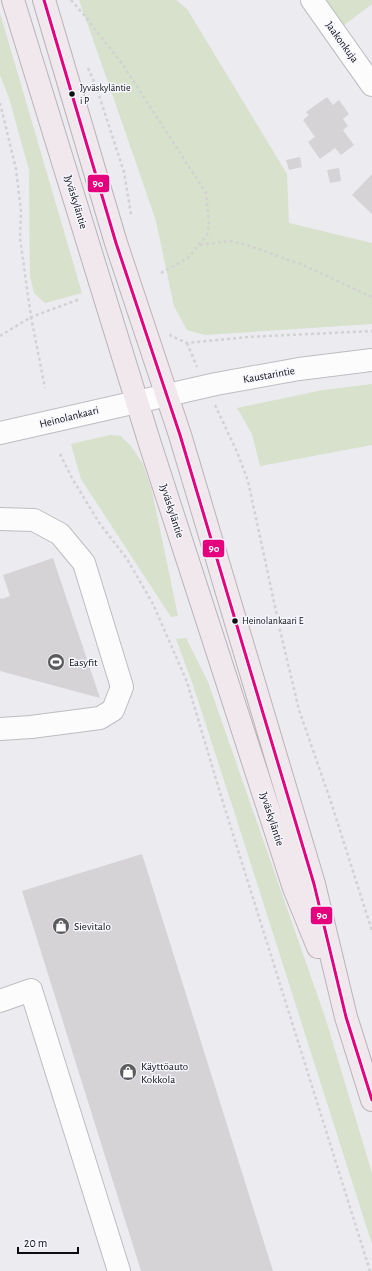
<svg xmlns="http://www.w3.org/2000/svg" width="372" height="1271" font-family="'Alegreya Sans',sans-serif">
	<style>
		.green { fill: #d7e1cc }
		.building { fill: #d5d3d5 }
		.lines { fill: none; stroke-linecap: round; stroke-linejoin: round }
		.minor-casing { stroke: #bdbdc1; stroke-width: 24 }
		.highway-casing { stroke: #bbb3b8; stroke-width: 24 }
		.path { stroke: #d2d2d2; stroke-width: 2.5; stroke-dasharray: 3 3; stroke-linecap: butt }
		.minor { stroke: #fcfcfd; stroke-width: 22 }
		.highway { stroke: #f0e8ec; stroke-width: 22 }
		.bus-1-casing { stroke: #f6f6ff; stroke-width: 6 }
		.bus-1 { stroke: #e5007d; stroke-width: 3 }
		.bus-dot { fill: #0e0e10; stroke: #f6f6ff; stroke-width: 1.5 }
		.labels { text-anchor: middle; dominant-baseline: central; stroke-width: 3; stroke-linejoin: round; paint-order: stroke }
		.bus-label { font-size: 10px; fill: #0e0e10; stroke: #f6f6ff; text-anchor: start }
		.street-label { font-size: 11px; fill: #0e0e10; stroke: #f6f6ff }
		.poi-label { font-size: 11px; fill: #0e0e10; stroke: #f6f6ff; text-anchor: start }
		.line-badge { stroke: #f6f6ff; stroke-width: 1.5 }
		.badge-label { font-size: 11px; text-anchor: middle; font-weight: bold; fill: #fff }
	</style>
	<rect width="100%" height="100%" fill="#ebebf0"/>
	<path class="green" d="M79,0H176L187,9L287,174L289,223L372,243V324L205,335L187,330L174,306L156,221L115,102Z
		M309,0H372V4L335,32Z
		M0,13L82,293L45,303L34,293L30,276L29,170L9,98L0,75Z
		M372,384V445L260,466L252,434L237,408L323,390Z
		M110,435L121,436L131,446L143,464L152,491L178,616L171,617L81,479L71,444Z
		M186,638L208,682L326,1020L372,1173V1244L234,811L193,685L176,639Z"/>
	<path class="building" d="M327,97L333,105L339,100L349,114L343,119L348,126L343,130L354,145L341,155L335,148L320,159L308,142L315,137L303,120L309,115L306,112Z
		M300,157L302,167L289,170L286,160Z
		M339,168L341,181L330,183L327,170Z
		M372,174V214L352,195Z
		M53,558L100,698L0,671V598L2,599L10,596L3,575Z
		M142,854L273,1271H141L22,891Z"/>
	<g class="lines">
		<g class="minor-casing">
			<path id="minor" d="M312,0L372,85
				M0,433L216,384L299,369L372,360
				M0,519L34,520L60,534L84,563L122,687L113,710L100,718L31,727L0,729
				M0,1001L31,990L119,1271"/>
		</g>
		<g class="highway-casing">
			<path id="highway" d="M13,0L150,444L294,888L318,947
				M44,0L116,243L180,435L314,884L346,1017L372,1100"/>
		</g>
		<path class="path" d="M71,0L84,15L123,65L206,193L209,224L207,235L188,258L161,273
			M88,68L96,86L124,172L131,214
			M0,103L16,169L21,211L20,238L31,317L80,299
			M200,245L230,241L247,245L303,265L372,297
			M170,334L171,336L187,343L248,337L372,331
			M0,336L31,317L45,388
			M187,343L197,367
			M215,405L237,452L248,481L280,630L299,710L330,799L372,931
			M60,454L73,480L100,524L127,559L153,604L187,682L221,796L370,1271"/>
		<use href="#minor" class="minor"/>
		<use href="#highway" class="highway"/>
		<g class="bus-1-casing">
			<path id="bus-1" d="M44,0L116,243L180,435L314,884L346,1017L372,1100"/>
		</g>
		<use href="#bus-1" class="bus-1"/>
	</g>
	<defs>
		<g id="stadium-disc" transform="scale(0.9)"><circle r="9.5" fill="#5b5b5e" stroke="#f6f6ff"/><path d="M0-5a6.5 5 0 1 0 0 10a6.5 5 0 1 0 0-10ZM-3.5-1.8h7v3.6h-7Z" fill="#fff"/></g>
		<g id="shop-disc" transform="scale(0.9)"><circle r="9.5" fill="#5b5b5e" stroke="#f6f6ff"/><path d="M-5-2.5h2.3a2.7 3.5 0 0 1 5.4 0H5L5.5 6h-11ZM-1.5-2.5h3a1.5 2.3 0 0 0-3 0Z" fill="#fff"/></g>
	</defs>
	<g fill-rule="evenodd">
		<use href="#stadium-disc" x="56" y="662"/>
		<use href="#shop-disc" x="61" y="926"/>
		<use href="#shop-disc" x="128" y="1072"/>
	</g>
	<g class="bus-dot">
		<circle cx="72" cy="94" r="3.5"/>
		<circle cx="235" cy="621" r="3.5"/>
	</g>
	<g class="labels">
		<g class="bus-label">
			<text x="80" y="88">Jyväskyläntie<tspan x="80" dy="13">i P</tspan></text>
			<text x="242" y="621">Heinolankaari E</text>
		</g>
		<g class="street-label">
			<text transform="translate(342 42) rotate(54)">Jaakonkuja</text>
			<text transform="translate(76 202) rotate(73)">Jyväskyläntie</text>
			<text transform="translate(269 375) rotate(-10)">Kaustarintie</text>
			<text transform="translate(69 417) rotate(-14)">Heinolankaari</text>
			<text transform="translate(172 511) rotate(72)">Jyväskyläntie</text>
			<text transform="translate(272 819) rotate(72)">Jyväskyläntie</text>
		</g>
		<g class="poi-label">
			<text x="69" y="662">Easyfit</text>
			<text x="74" y="926">Sievitalo</text>
			<text x="141" y="1066">Käyttöauto<tspan x="141" dy="13">Kokkola</tspan></text>
		</g>
	</g>
	<g class="line-badge">
		<rect x="87" y="174" width="23" height="19" rx="4" fill="#e5007d"/>
		<rect x="202" y="539" width="23" height="19" rx="4" fill="#e5007d"/>
		<rect x="310" y="906" width="23" height="19" rx="4" fill="#e5007d"/>
	</g>
	<g class="badge-label">
		<text x="98" y="187">90</text>
		<text x="214" y="552">90</text>
		<text x="322" y="919">90</text>
	</g>
	<path d="M18 1247v6h60v-6" fill="none" stroke="#0e0e10" stroke-width="2"/>
	<text x="24" y="1247" font-size="12" fill="#0e0e10" stroke="#f6f6ff" stroke-width="3" paint-order="stroke">20 m</text>
</svg>
